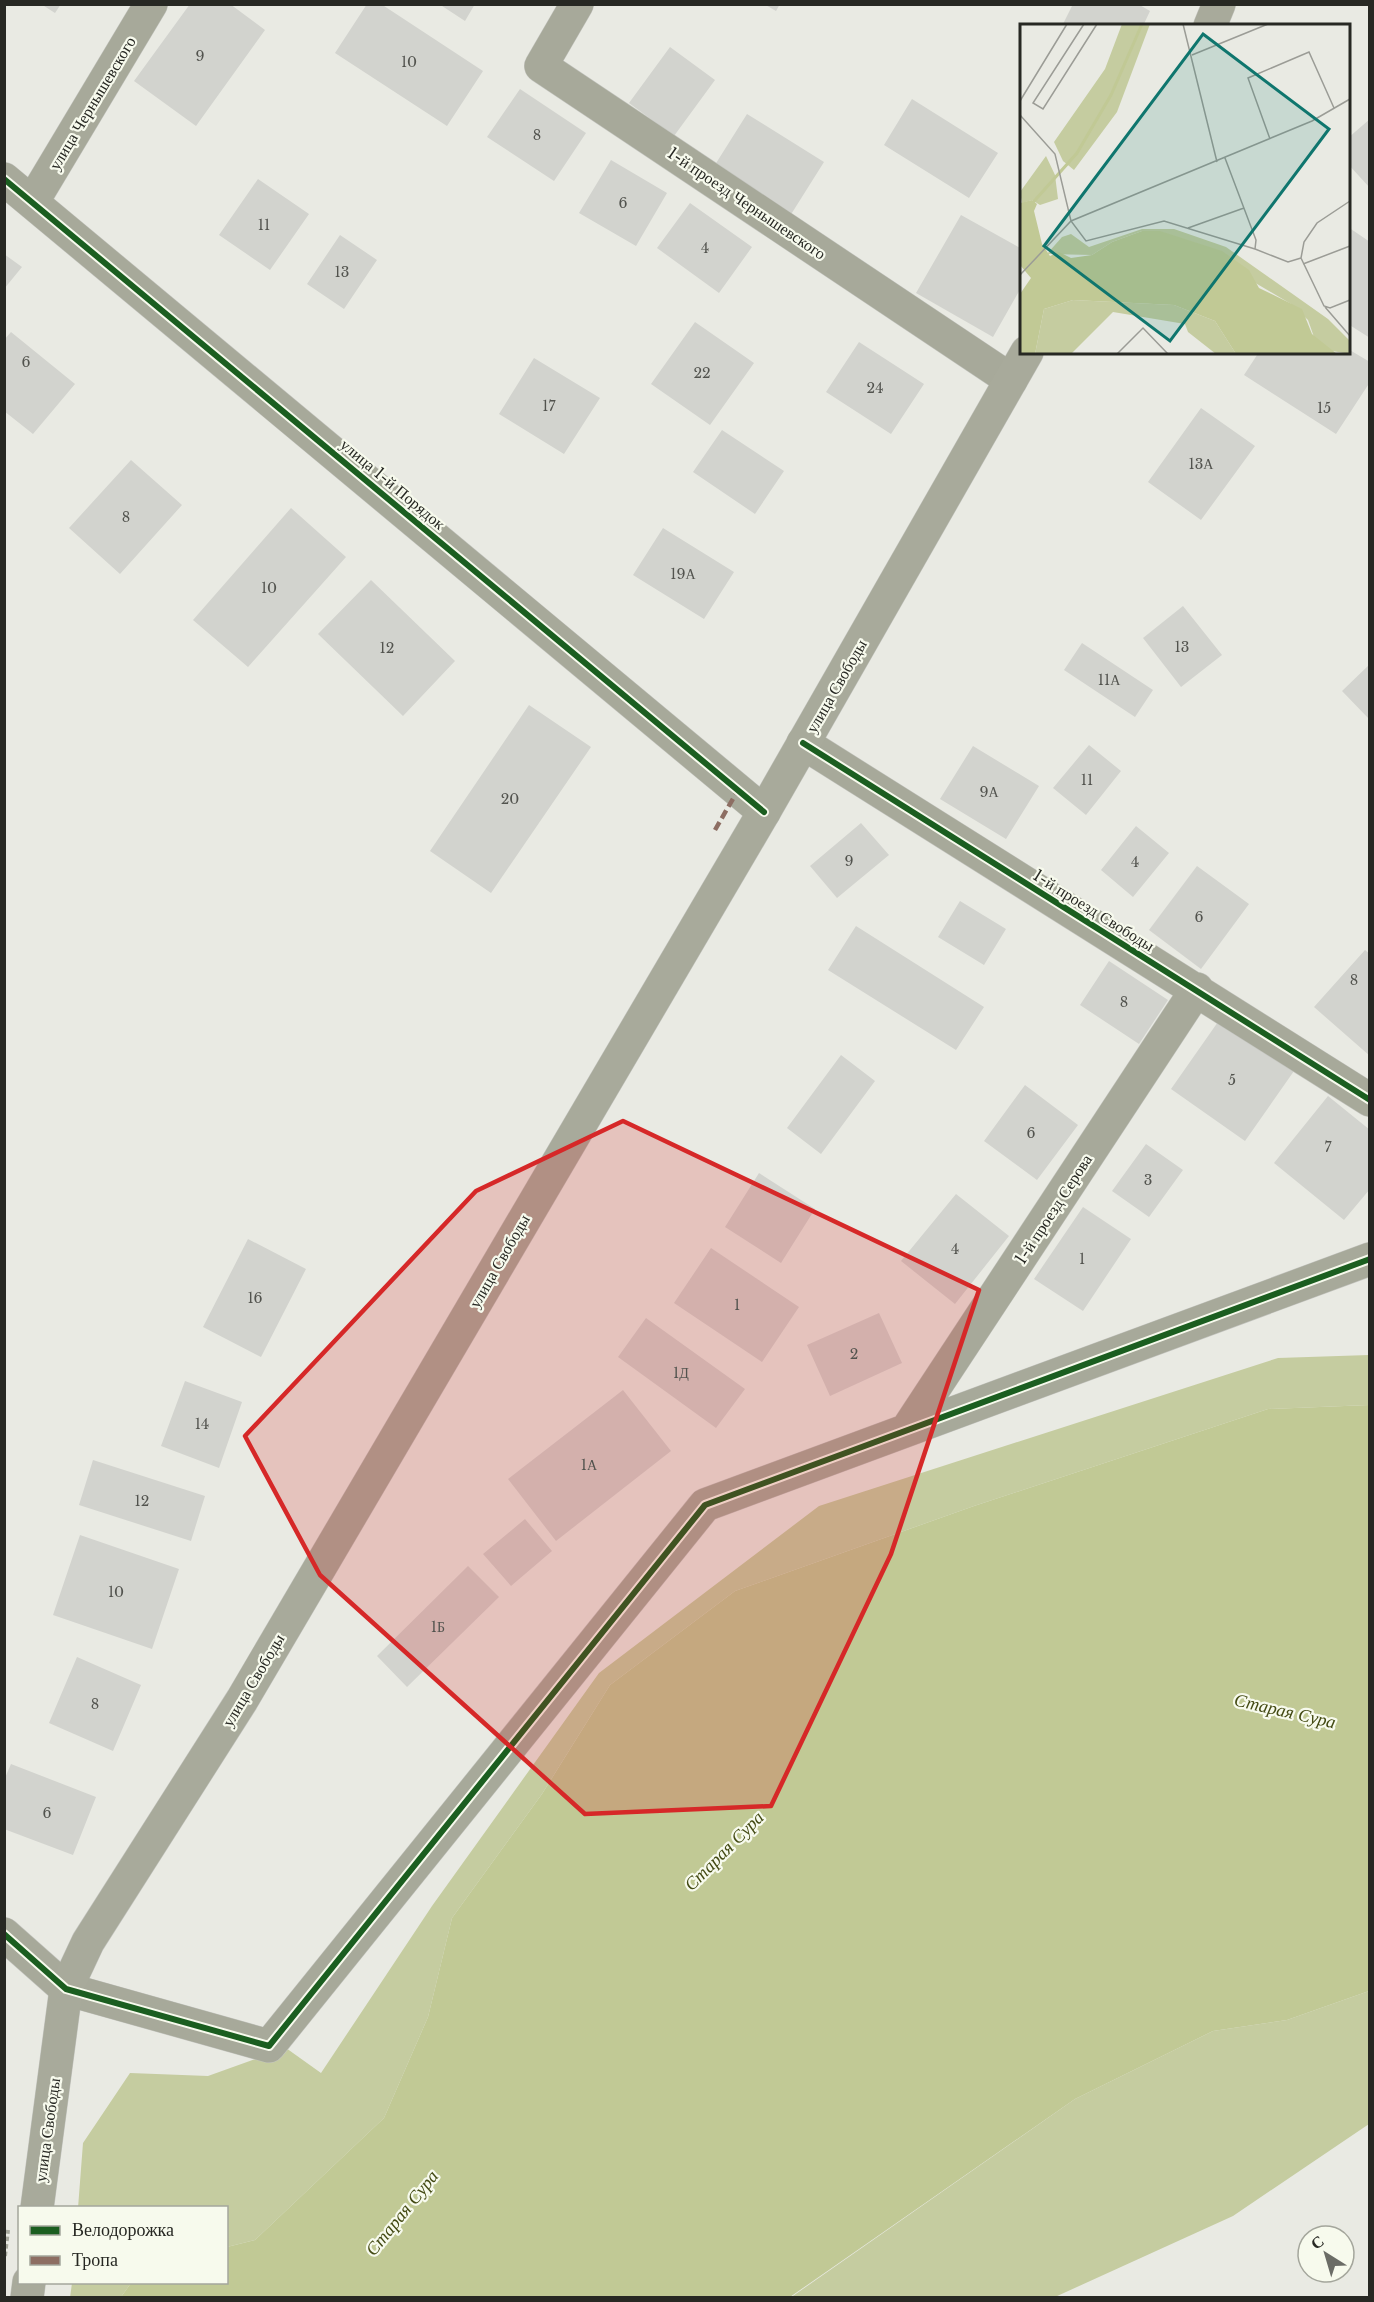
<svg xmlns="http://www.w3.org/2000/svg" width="1374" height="2302" font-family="'Libre Baskerville',serif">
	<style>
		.forest { fill: #c5cca0 }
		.water { fill: #c1c995 }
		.building { fill: #d2d3ce }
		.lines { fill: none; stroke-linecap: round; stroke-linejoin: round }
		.minor-casing { stroke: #c5c6c1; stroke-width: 34 }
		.major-casing { stroke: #c5c6c1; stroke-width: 34 }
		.path { stroke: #a7a99d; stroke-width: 4; stroke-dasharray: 4.5 3; stroke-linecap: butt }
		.minor { stroke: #a7a99a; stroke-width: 33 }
		.major { stroke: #a8aa9b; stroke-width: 33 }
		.quiet { stroke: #8d6e63; stroke-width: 4.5; stroke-dasharray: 9 4.5; stroke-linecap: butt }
		.cycleway-casing { stroke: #f7faed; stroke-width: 10 }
		.cycleway { stroke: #1b5e20; stroke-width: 6 }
		.marked { fill: #d62828; fill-opacity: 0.2; stroke: #d62828; stroke-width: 4.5; stroke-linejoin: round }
		.labels { text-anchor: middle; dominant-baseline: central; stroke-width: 4.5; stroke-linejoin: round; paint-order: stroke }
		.number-label { font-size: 14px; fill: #52534e }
		.street-label { font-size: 16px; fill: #272823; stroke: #f7faed }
		.water-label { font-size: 18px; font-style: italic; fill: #434a13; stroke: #f7faed }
		.inset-river { fill: none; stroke: #c1c995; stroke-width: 3 }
		.inset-road { fill: none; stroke: #9b9c96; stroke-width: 1.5 }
		.view { fill: #0f766e; fill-opacity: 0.15; stroke: #0f766e; stroke-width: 3 }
		.inset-edge { fill: none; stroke: #272823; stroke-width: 3 }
	</style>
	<rect width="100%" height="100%" fill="#e9eae3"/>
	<path class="forest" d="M1369,1355V1405L1268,1409L974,1506L735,1591L610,1685L542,1794L452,1918L428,2017L384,2118L255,2240L227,2247L226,2208H78L83,2143L130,2073L208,2076L286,2048L321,2073L432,1906L599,1673L819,1506L1278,1358Z
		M1369,1991V2124L1233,2216L1055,2297L790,2298L1075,2099L1213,2031L1287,2020Z
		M72,2283H131L121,2297L70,2298Z"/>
	<path class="water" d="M1369,1405V1991L1287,2020L1213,2031L1075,2099L790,2297H121L131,2283L226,2282L227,2247L255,2240L384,2118L428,2017L452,1918L542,1794L610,1685L735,1591L974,1506L1268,1409Z"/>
	<path class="building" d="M41,4H61L55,13Z
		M190,4H230L265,30L196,126L134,81Z
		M367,4H381L483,71L447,126L335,53Z
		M439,4H475L465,21Z
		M764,4H780L776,11Z
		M1073,4H1138L1150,11L1143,26H1062Z
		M670,47L715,80L674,136L629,103Z
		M520,89L586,133L554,181L487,137Z
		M912,99L998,153L969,198L884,145Z
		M747,114L824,162L790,216L713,168Z
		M1370,119V188L1348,164V138Z
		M611,160L667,193L636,246L579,213Z
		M258,179L309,214L270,270L219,235Z
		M690,203L752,247L719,293L657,248Z
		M961,215L1022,249V286L993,337L916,293Z
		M1348,227L1370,242V338L1348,324Z
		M340,235L377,260L344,309L307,284Z
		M4,254L22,267L4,289Z
		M695,322L754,363L710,425L651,384Z
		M11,332L75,384L33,434L4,411V340Z
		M859,342L924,384L891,434L826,392Z
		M1348,349L1370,362V382L1336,434L1244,375L1259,352H1348Z
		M534,358L600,398L564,454L499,414Z
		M1201,408L1255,446L1201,520L1148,482Z
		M722,430L784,471L755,514L693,472Z
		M131,460L182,505L120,574L69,528Z
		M291,508L346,557L248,667L193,620Z
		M663,528L734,572L704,619L633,575Z
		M371,580L455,661L403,716L318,634Z
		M1183,606L1222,655L1181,687L1143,638Z
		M1082,643L1153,690L1135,717L1064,670Z
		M1370,664V720L1342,691Z
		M529,705L591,747L491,893L430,851Z
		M1089,745L1121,771L1086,815L1053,788Z
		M973,746L1039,786L1006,839L940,799Z
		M861,823L889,855L837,898L810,866Z
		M1136,826L1169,853L1133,897L1101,870Z
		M1197,866L1249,904L1201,969L1149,930Z
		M960,901L1006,929L984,965L938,937Z
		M856,926L984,1007L956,1050L828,970Z
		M1365,950L1370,954V1056L1314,1007Z
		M1109,961L1168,1000L1139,1044L1080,1005Z
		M1220,1019L1294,1071L1245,1141L1171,1089Z
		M841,1055L875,1081L821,1154L787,1128Z
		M1025,1085L1078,1125L1037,1180L984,1141Z
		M1328,1096L1370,1130V1189L1344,1220L1274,1163Z
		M1146,1144L1183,1170L1149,1217L1112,1191Z
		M759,1173L815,1209L781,1263L725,1227Z
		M956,1194L1009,1236L955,1304L901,1261Z
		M1083,1207L1131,1239L1083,1311L1034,1279Z
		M248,1239L306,1269L261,1357L203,1327Z
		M711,1248L799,1307L762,1362L674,1303Z
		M879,1313L902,1363L830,1396L807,1345Z
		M646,1318L745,1389L716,1428L618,1357Z
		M185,1381L242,1402L219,1468L161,1446Z
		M623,1390L671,1451L556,1541L508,1479Z
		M93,1460L205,1496L191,1541L79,1505Z
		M525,1519L552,1551L511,1586L483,1554Z
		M80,1535L179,1569L152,1649L53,1615Z
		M468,1566L499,1597L407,1687L377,1656Z
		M77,1657L141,1685L113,1751L49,1723Z
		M11,1764L96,1797L73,1855L4,1829V1780Z"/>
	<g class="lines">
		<g class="minor-casing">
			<path id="minor" d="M577,4L541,66L1011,380
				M4,179L764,812
				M33,201L151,4
				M803,743L1370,1100
				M908,1428L1197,989
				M4,1934L66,1989L269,2046L705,1505L1370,1259"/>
		</g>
		<g class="major-casing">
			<path id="major" d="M1210,26L1219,4
				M37,2208L66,1989L88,1942L242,1700L764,812L1027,352
				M27,2298L29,2282"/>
		</g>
		<path class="path" d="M5,2256L8,2230"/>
		<use href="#minor" class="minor"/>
		<use href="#major" class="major"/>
		<path class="quiet" d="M715,830L738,790"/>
		<g class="cycleway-casing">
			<path id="cycleway" d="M4,179L764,812
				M803,743L1370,1100
				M4,1934L66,1989L269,2046L705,1505L1370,1259"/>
		</g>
		<use href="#cycleway" class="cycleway"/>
	</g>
	<path class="marked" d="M623,1121L979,1290L891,1554L771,1806L585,1814L320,1575L245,1436L476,1191Z"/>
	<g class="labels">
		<g class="number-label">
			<text x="200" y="56">9</text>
			<text x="409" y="62">10</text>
			<text x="537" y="135">8</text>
			<text x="623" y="203">6</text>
			<text x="264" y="225">11</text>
			<text x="705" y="248">4</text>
			<text x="342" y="272">13</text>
			<text x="26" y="362">6</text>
			<text x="702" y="373">22</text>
			<text x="875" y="388">24</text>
			<text x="549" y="406">17</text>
			<text x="1324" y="408">15</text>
			<text x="1201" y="464">13А</text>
			<text x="126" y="517">8</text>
			<text x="683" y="574">19А</text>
			<text x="269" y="588">10</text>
			<text x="1182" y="647">13</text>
			<text x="387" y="648">12</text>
			<text x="1109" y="680">11А</text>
			<text x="1087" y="780">11</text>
			<text x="989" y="792">9А</text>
			<text x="510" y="799">20</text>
			<text x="849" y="861">9</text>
			<text x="1135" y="862">4</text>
			<text x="1199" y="917">6</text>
			<text x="1354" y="980">8</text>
			<text x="1124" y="1002">8</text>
			<text x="1232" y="1080">5</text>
			<text x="1031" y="1133">6</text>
			<text x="1328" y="1147">7</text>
			<text x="1148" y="1180">3</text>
			<text x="955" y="1249">4</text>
			<text x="1082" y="1259">1</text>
			<text x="255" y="1298">16</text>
			<text x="737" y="1305">1</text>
			<text x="854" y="1354">2</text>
			<text x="681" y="1373">1Д</text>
			<text x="202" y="1424">14</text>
			<text x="589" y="1465">1А</text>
			<text x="142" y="1501">12</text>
			<text x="116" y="1592">10</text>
			<text x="438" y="1627">1Б</text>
			<text x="95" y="1704">8</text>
			<text x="47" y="1813">6</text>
		</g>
		<g class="street-label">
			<text transform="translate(92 103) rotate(-59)">улица Чернышевского</text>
			<text transform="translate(747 203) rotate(34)">1-й проезд Чернышевского</text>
			<text transform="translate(393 484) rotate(40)">улица 1-й Порядок</text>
			<text transform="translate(836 686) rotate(-60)">улица Свободы</text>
			<text transform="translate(1094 910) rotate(32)">1-й проезд Свободы</text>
			<text transform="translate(1053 1209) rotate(-57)">1-й проезд Серова</text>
			<text transform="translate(499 1261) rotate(-60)">улица Свободы</text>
			<text transform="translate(253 1680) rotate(-59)">улица Свободы</text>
			<text transform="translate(47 2130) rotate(-82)">улица Свободы</text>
		</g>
		<g class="water-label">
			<text transform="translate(1285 1711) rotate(13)">Старая Сура</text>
			<text transform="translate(724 1851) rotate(-45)">Старая Сура</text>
			<text transform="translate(402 2213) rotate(-51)">Старая Сура</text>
		</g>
	</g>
	<g transform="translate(1020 24)">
		<rect width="330" height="330" fill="#e9eae3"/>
		<path d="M102,0H130L97,88L54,146L43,137L34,118L85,45ZM26,132L35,151L38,175L20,181L12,176L2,179L0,168ZM122,205H154L206,223L308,295L330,317V330L312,327L294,313L288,296L271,280L232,257L122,207L92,218L72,231L27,230L42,213L51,210L69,223ZM53,276L154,281L195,297L216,330H196L168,308L165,300L93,288L51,330H15L24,285Z" fill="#c5cca0"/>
		<path d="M12,176L17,180L14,187L22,220L30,232L39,228L51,234L72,231L92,218L122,207H140L202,227L229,246L239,264L282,285L292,310L317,330H216L195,297L154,281L53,276L24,285L15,330H0V270L11,254L0,241V179Z" fill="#c1c995"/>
		<path class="inset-river" d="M0,193L57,129L91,71L122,0"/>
		<path class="inset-road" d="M64,0L13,79L23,85L77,0M163,0L197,138M172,31L248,0M0,77L47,0M0,91L35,130L51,197L66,217L144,197L235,225M250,115L228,54L289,28L314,84M205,134L236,216L235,225L268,238L281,234M168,204L224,184M281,234L304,282L310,284L330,276M281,234L284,218L297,199L330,177M283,240L330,222M0,251L51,197L292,97L330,75M305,283L330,312M97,330L123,304L148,330"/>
		<path class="view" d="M183,10L309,105L150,317L24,222Z"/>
		<rect width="330" height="330" class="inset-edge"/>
	</g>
	<rect width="1374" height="2302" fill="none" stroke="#272823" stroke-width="12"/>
	<rect x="18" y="2206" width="210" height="78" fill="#f7faed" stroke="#a4a69c" stroke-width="1.5"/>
	<rect x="30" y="2226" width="30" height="9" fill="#1b5e20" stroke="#a4a69c" stroke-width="1.5"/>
	<text x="72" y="2236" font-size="18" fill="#272823">Велодорожка</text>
	<rect x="30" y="2256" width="30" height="9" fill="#8d6e63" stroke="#a4a69c" stroke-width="1.5"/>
	<text x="72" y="2266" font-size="18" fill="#272823">Тропа</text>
	<g transform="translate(1326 2254) rotate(323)"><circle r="28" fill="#f7faed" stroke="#a4a69c" stroke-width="1.5"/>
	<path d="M0-4.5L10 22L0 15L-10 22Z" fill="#6b6c66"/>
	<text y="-9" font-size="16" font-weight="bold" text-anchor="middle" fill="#272823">С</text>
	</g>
</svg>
